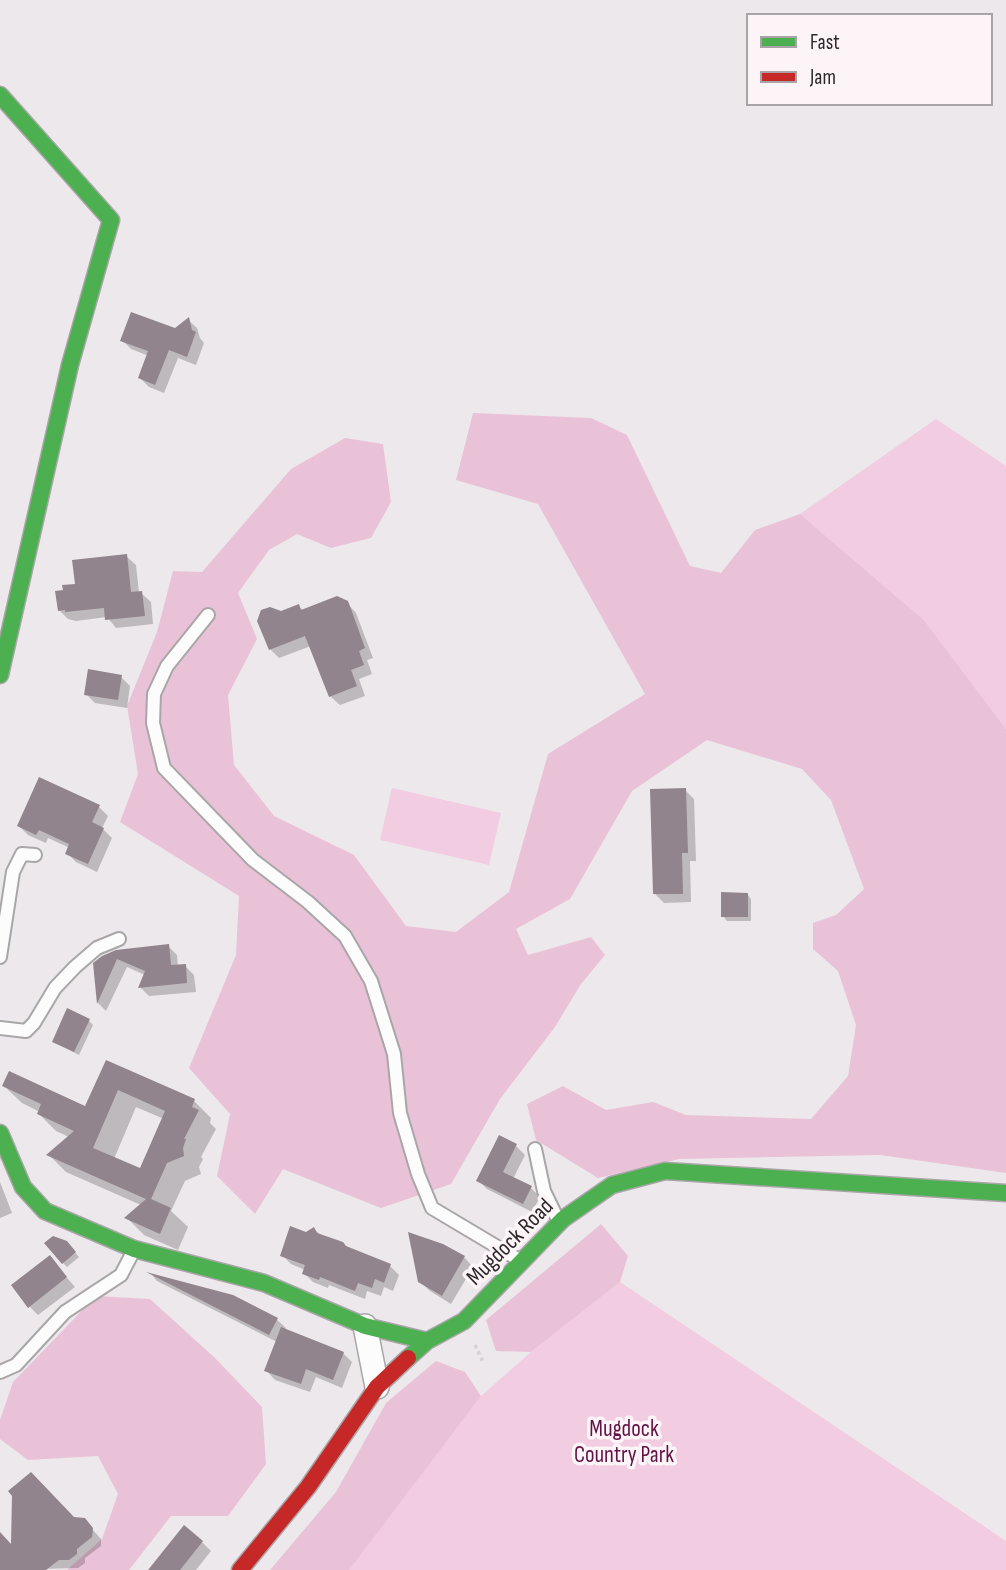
<svg xmlns="http://www.w3.org/2000/svg" width="1006" height="1570" font-family="'Sofia Sans Condensed',sans-serif">
	<style>
		.green { fill: #f2cce0 }
		.forest { fill: #eac2d7 }
		.shadow { fill: #0003; fill-rule: evenodd }
		.building { fill: #91848c; fill-rule: evenodd }
		.lines { fill: none; stroke-linecap: round; stroke-linejoin: round }
		.lane-casing { stroke: #a9a6a8; stroke-width: 16 }
		.street-casing { stroke: #a9a6a8; stroke-width: 26 }
		.fast-casing { stroke: #a9a6a8; stroke-width: 19 }
		.jam-casing { stroke: #a9a6a8; stroke-width: 19 }
		.path { stroke: #d4d3d3; stroke-width: 3.5; stroke-dasharray: 3.5 3.5; stroke-linecap: butt }
		.lane { stroke: #fcfcfc; stroke-width: 12 }
		.street { stroke: #fcfcfc; stroke-width: 23 }
		.fast { stroke: #4caf50; stroke-width: 16 }
		.jam { stroke: #c62828; stroke-width: 16 }
		.labels { text-anchor: middle; dominant-baseline: central; stroke-width: 7; stroke-linejoin: round; paint-order: stroke }
		.street-label { font-size: 23px; fill: #2b282a; stroke: #fdf4f8 }
		.park-label { font-size: 23px; fill: #611245; stroke: #fdf4f8 }
	</style>
	<rect width="100%" height="100%" fill="#ede8eb"/>
	<path class="green" d="M936,419L1006,466V729L924,620L800,514Z
		M392,788L501,813L489,865L380,840Z
		M620,1282L1006,1541V1570H348L481,1396L531,1352Z"/>
	<path class="forest" d="M473,413L591,418L627,435L690,566L721,573L755,530L800,514L924,620L1006,729V1173L880,1155L679,1159L598,1178L536,1140L527,1104L563,1086L606,1110L653,1102L686,1115L811,1119L848,1076L856,1025L838,971L813,949V923L836,915L864,889L831,800L802,769L707,740L632,791L570,899L516,929L528,955L591,937L605,955L581,984L555,1027L500,1099L451,1184L381,1208L283,1169L255,1214L217,1176L230,1114L189,1068L236,955L239,896L120,822L138,774L127,706L157,632L173,571L202,572L291,469L345,438L383,444L391,502L371,538L331,548L297,534L269,550L238,593L257,639L228,695L234,765L274,816L354,855L406,926L456,932L509,892L548,754L645,694L538,504L456,480Z
		M601,1224L628,1256L620,1282L531,1352L496,1351L486,1320Z
		M96,1296L150,1299L215,1358L262,1407L266,1464L228,1516H171L129,1570H67L102,1539L118,1494L98,1456L28,1460L0,1439V1420L13,1382Z
		M436,1361L465,1372L481,1396L349,1570H270L336,1492L386,1403Z"/>
	<path class="shadow" d="M188,320L197,328L200,338L204,343L196,365L178,358L164,393L149,387L140,378L149,356L131,349L122,340L175,330Z
		M126,556L136,565L139,593H141L151,602L153,624L116,628L107,617L76,621L68,619L59,610L77,585Z
		M347,603L356,613L373,658L367,660L372,674L359,679L365,696L340,705L330,696L311,646L279,658L270,649L281,613L298,606L304,611Z
		M121,677L130,686L127,708L95,703L86,694Z
		M685,790L694,799L696,861H690L691,902L664,903L655,894Z
		M99,807L108,816L102,828L112,838L97,872L76,862L67,853L70,848L48,838L46,843L28,835L19,826Z
		M747,894L751,899V921H727L723,916Z
		M168,946L177,955L178,967L185,966L194,975L196,992L149,996L140,987L145,975L127,967L106,1011L98,1003L95,964Z
		M89,1021L93,1025L79,1055L54,1042Z
		M106,1062L194,1101L211,1118L210,1123L216,1129L201,1157L203,1159L199,1167L201,1174L185,1181L171,1211L188,1227L178,1250L144,1235L127,1218L141,1205L66,1172L49,1155L69,1137L56,1131L39,1114L40,1112L22,1103L4,1086L86,1108ZM136,1107L164,1119L141,1171L114,1159Z
		M516,1146L525,1155L513,1179L531,1188L540,1197L532,1212L487,1189L478,1180Z
		M0,1182L12,1213L0,1218Z
		M314,1229L322,1236L390,1266L399,1275L393,1291L384,1287L381,1296L367,1291L365,1299L329,1285L328,1288L313,1282L304,1273L305,1270L291,1264L282,1255Z
		M71,1248L79,1257L67,1267L63,1263Z
		M464,1257L473,1267L451,1304L430,1291L420,1282Z
		M50,1258L75,1287L38,1315L29,1306Z
		M152,1275L233,1297L276,1319L286,1328L284,1330L343,1353L352,1362L342,1388L316,1377L310,1392L275,1380L266,1370L277,1342L157,1281Z
		M74,1519L84,1520L101,1539V1546L85,1558V1563L78,1568L0,1570V1534L13,1548Z
		M202,1542L211,1551L196,1570H151Z"/>
	<path class="building" d="M131,312L175,328L189,317L192,330L196,332L187,357L169,350L155,385L138,378L148,351L120,341Z
		M127,554L131,592L142,591L145,616L105,620L104,608L65,612V610L58,611L55,591L63,590L62,585L75,584L72,560Z
		M337,596L348,601L351,609L365,648L359,651L364,665L351,670L357,686L329,697L305,636L269,650L257,621L261,610L270,607L281,611L299,604L301,610Z
		M88,669L122,675L118,700L84,695Z
		M39,777L100,805L92,822L104,828L88,864L65,854L69,844L39,830L36,835L17,826Z
		M686,788L688,853H682L683,894H653L650,789Z
		M721,892L748,893V917H721Z
		M169,944L171,965L186,964L187,983L138,988L145,971L117,959L97,1004L93,963L102,956L116,950Z
		M67,1008L90,1019L74,1052L52,1042Z
		M106,1060L195,1099L192,1107L199,1110L184,1139H186L183,1148L184,1156L167,1163L151,1199L171,1208L160,1234L124,1218L146,1199L46,1155L74,1131L37,1114L41,1104L2,1086L9,1071L85,1106ZM118,1090L165,1111L140,1168L93,1148Z
		M499,1135L517,1144L503,1172L532,1186L523,1204L476,1181Z
		M290,1226L306,1232L314,1227L317,1233L343,1242L346,1246L391,1264L384,1283L375,1279L372,1288L358,1283L355,1291L320,1277L319,1280L302,1274L305,1265L280,1256Z
		M408,1232L443,1244L465,1256L442,1296L418,1282Z
		M53,1236L67,1241L76,1252L62,1264L44,1243Z
		M50,1255L67,1277L28,1308L11,1285Z
		M146,1272L233,1295L278,1318L269,1335Z
		M281,1327L344,1352L333,1380L306,1369L301,1384L264,1371Z
		M31,1472L74,1517L85,1518L93,1528L92,1537L77,1549V1554L69,1560H59L46,1570H0V1532L11,1544L12,1496L8,1491Z
		M184,1525L203,1541L180,1570H148Z"/>
	<g class="lines">
		<g class="lane-casing">
			<path id="lane" d="M208,615L167,666L154,694L153,723L164,768L253,860L308,902L345,936L371,981L394,1054L400,1113L418,1174L432,1208L521,1261
				M0,957L13,872L22,854L35,855
				M0,1028L26,1031L34,1023L55,988L75,967L97,948L119,939
				M535,1149L544,1191L559,1222
				M0,1372L16,1365L65,1312L121,1275L134,1250"/>
		</g>
		<g class="street-casing">
			<path id="street" d="M365,1326L377,1387"/>
		</g>
		<g class="fast-casing">
			<path id="fast" d="M0,95L111,220L70,365L0,675
				M0,1133L23,1187L45,1211L134,1249L264,1283L365,1326L427,1341
				M408,1358L427,1341L464,1321L563,1219L612,1185L665,1171L1006,1193"/>
		</g>
		<g class="jam-casing">
			<path id="jam" d="M240,1570L308,1487L377,1387L408,1358"/>
		</g>
		<path class="path" d="M475,1345L483,1362"/>
		<use href="#lane" class="lane"/>
		<use href="#street" class="street"/>
		<use href="#fast" class="fast"/>
		<use href="#jam" class="jam"/>
	</g>
	<g class="labels">
		<g class="street-label">
			<text transform="translate(510 1242) rotate(-45)">Mugdock Road</text>
		</g>
		<g class="park-label">
			<text x="624" y="1429">Mugdock<tspan x="624" dy="26">Country Park</tspan></text>
		</g>
	</g>
	<rect x="747" y="14" width="245" height="91" fill="#fdf4f8" stroke="#a9a2a6" stroke-width="2"/>
	<rect x="761" y="37" width="35" height="10" fill="#4caf50" stroke="#a9a2a6" stroke-width="2"/>
	<text x="810" y="49" font-size="21" fill="#2b282a">Fast</text>
	<rect x="761" y="72" width="35" height="10" fill="#c62828" stroke="#a9a2a6" stroke-width="2"/>
	<text x="810" y="84" font-size="21" fill="#2b282a">Jam</text>
</svg>
